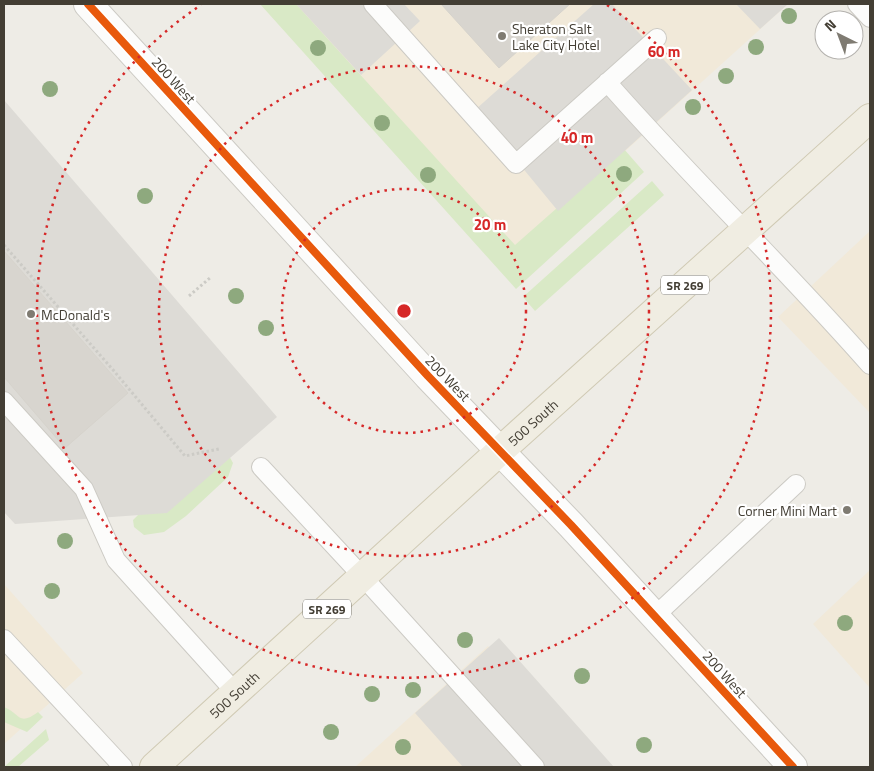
<svg xmlns="http://www.w3.org/2000/svg" width="874" height="771" font-family="'Titillium Web',sans-serif">
	<style>
		.commercial { fill: #f1e9d9 }
		.green { fill: #d9e9c6 }
		.parking { fill: #dddbd6 }
		.building { fill: #d8d5cf; stroke: #d6d3cc }
		.lines { fill: none; stroke-linecap: round; stroke-linejoin: round }
		.service-casing { stroke: #cccac4; stroke-width: 20 }
		.tertiary-casing { stroke: #cccac4; stroke-width: 30 }
		.primary-casing { stroke: #d0cab4; stroke-width: 30 }
		.path { stroke: #cccbc6; stroke-width: 3; stroke-dasharray: 2.5 2.5; stroke-linecap: butt }
		.service { stroke: #fcfcfb; stroke-width: 18 }
		.tertiary { stroke: #fcfcfb; stroke-width: 28 }
		.primary { stroke: #f0ede2; stroke-width: 28 }
		.cycleway-casing { stroke: #fff; stroke-width: 11 }
		.cycleway { stroke: #e8590c; stroke-width: 8 }
		.tree { fill: #8ea97e }
		.ring { fill: none; stroke: #d62828; stroke-width: 2.5; stroke-dasharray: 2.5 5 }
		.poi-dot { fill: #7f7b72; stroke: #fff; stroke-width: 2 }
		.labels { text-anchor: middle; dominant-baseline: central; stroke-width: 4.5; stroke-linejoin: round; paint-order: stroke }
		.shield { fill: #fff; stroke: #7b7871; stroke-width: 1 }
		.shield-label { font-size: 12px; font-weight: bold; fill: #433e34 }
		.poi-label { font-size: 14px; fill: #433e34; stroke: #fff; text-anchor: start }
		.street-label { font-size: 14px; fill: #433e34; stroke: #fff }
		.centre { fill: #d62828; stroke: #fff; stroke-width: 2.5 }
		.ring-label { font-size: 15px; text-anchor: middle; font-weight: bold; fill: #d62828; stroke: #fff; stroke-width: 4.5; stroke-linejoin: round; paint-order: stroke }
	</style>
	<rect width="100%" height="100%" fill="#eeece6"/>
	<path class="commercial" d="M279,4H788L508,257Z
		M870,231V413L778,317Z
		M870,570V688L813,624Z
		M4,584L83,673L4,744Z
		M488,646L603,767H355Z"/>
	<path class="green" d="M260,4H296L515,245L616,156L604,126L644,172L516,289Z
		M652,181L664,195L535,311L523,297Z
		M228,454L233,463L228,477L186,516L164,532L144,535L134,527L133,520L139,514Z
		M4,707C20,713 18,727 38,712L43,717L27,732L4,722Z
		M46,729L49,740L18,767H4Z"/>
	<path class="parking" d="M296,4H404L420,21L361,75Z
		M594,4H612L692,90L558,211L475,110Z
		M736,4H788L760,29Z
		M4,100L277,417L167,513L15,524L4,512Z
		M499,638L614,767H463L415,713Z"/>
	<path class="building" d="M441,4H570L499,68Z
		M4,251L128,393L65,448L4,377Z"/>
	<g class="lines">
		<g class="service-casing">
			<path id="service" d="M373,4L516,164L657,38
				M857,4L870,18
				M607,82C692,179 785,268 870,365
				M4,401L84,489L116,560L236,693
				M261,467L363,577L535,767
				M656,615L796,484
				M4,639L123,767"/>
		</g>
		<g class="tertiary-casing">
			<path id="tertiary" d="M88,4L428,376L571,525L793,767"/>
		</g>
		<g class="primary-casing">
			<g id="primary">
				<path id="s1" d="M154,767L500,451L870,118"/>
			</g>
		</g>
		<path class="path" d="M4,245L114,371L185,456L219,449
			M189,296L211,277"/>
		<use href="#service" class="service"/>
		<use href="#tertiary" class="tertiary"/>
		<use href="#primary" class="primary"/>
		<g class="cycleway-casing">
			<path id="cycleway" d="M88,4L428,376L571,525L793,767"/>
		</g>
		<use href="#cycleway" class="cycleway"/>
	</g>
	<g class="tree">
		<circle cx="789" cy="16" r="8"/>
		<circle cx="756" cy="47" r="8"/>
		<circle cx="318" cy="48" r="8"/>
		<circle cx="726" cy="76" r="8"/>
		<circle cx="50" cy="89" r="8"/>
		<circle cx="693" cy="107" r="8"/>
		<circle cx="382" cy="123" r="8"/>
		<circle cx="624" cy="174" r="8"/>
		<circle cx="428" cy="175" r="8"/>
		<circle cx="145" cy="196" r="8"/>
		<circle cx="236" cy="296" r="8"/>
		<circle cx="266" cy="328" r="8"/>
		<circle cx="65" cy="541" r="8"/>
		<circle cx="52" cy="591" r="8"/>
		<circle cx="845" cy="623" r="8"/>
		<circle cx="465" cy="640" r="8"/>
		<circle cx="582" cy="676" r="8"/>
		<circle cx="413" cy="690" r="8"/>
		<circle cx="372" cy="694" r="8"/>
		<circle cx="331" cy="732" r="8"/>
		<circle cx="644" cy="745" r="8"/>
		<circle cx="403" cy="747" r="8"/>
	</g>
	<g class="ring">
		<circle cx="404" cy="311" r="122"/>
		<circle cx="404" cy="311" r="245"/>
		<path d="M607 5A367 367 0 1 1 201 5"/>
	</g>
	<g class="poi-dot">
		<circle cx="502" cy="36" r="5"/>
		<circle cx="31" cy="314" r="5"/>
		<circle cx="847" cy="510" r="5"/>
	</g>
	<g class="labels">
		<g class="shield">
			<rect x="661" y="275.5" width="48" height="19" rx="4"/>
			<rect x="303" y="599.5" width="48" height="19" rx="4"/>
		</g>
		<g class="shield-label">
			<text x="685" y="285">SR 269</text>
			<text x="327" y="609">SR 269</text>
		</g>
		<g class="poi-label">
			<text x="512" y="28">Sheraton Salt<tspan x="512" dy="16">Lake City Hotel</tspan></text>
			<text x="41" y="314">McDonald's</text>
			<text x="837" y="510" text-anchor="end">Corner Mini Mart</text>
		</g>
		<g class="street-label">
			<text transform="translate(174 80) rotate(48)">200 West</text>
			<text transform="translate(448 378) rotate(46)">200 West</text>
			<text stroke="none"><textPath href="#s1" startOffset="512">500 South</textPath></text>
			<text transform="translate(725 674) rotate(48)">200 West</text>
			<text stroke="none"><textPath href="#s1" startOffset="108">500 South</textPath></text>
		</g>
	</g>
	<circle cx="404" cy="311" r="8" class="centre"/>
	<g class="ring-label">
		<text x="664" y="57">60 m</text>
		<text x="577" y="143">40 m</text>
		<text x="490" y="230">20 m</text>
	</g>
	<rect width="874" height="771" fill="none" stroke="#433e34" stroke-width="10"/>
	<g transform="translate(839 35) rotate(318)"><circle r="24" fill="#ffffff" stroke="#b4b2ae"/>
	<path d="M0-4L9 19L0 12L-9 19Z" fill="#7f7b72"/>
	<text y="-8" font-size="14" font-weight="bold" text-anchor="middle" fill="#433e34">N</text>
	</g>
</svg>
